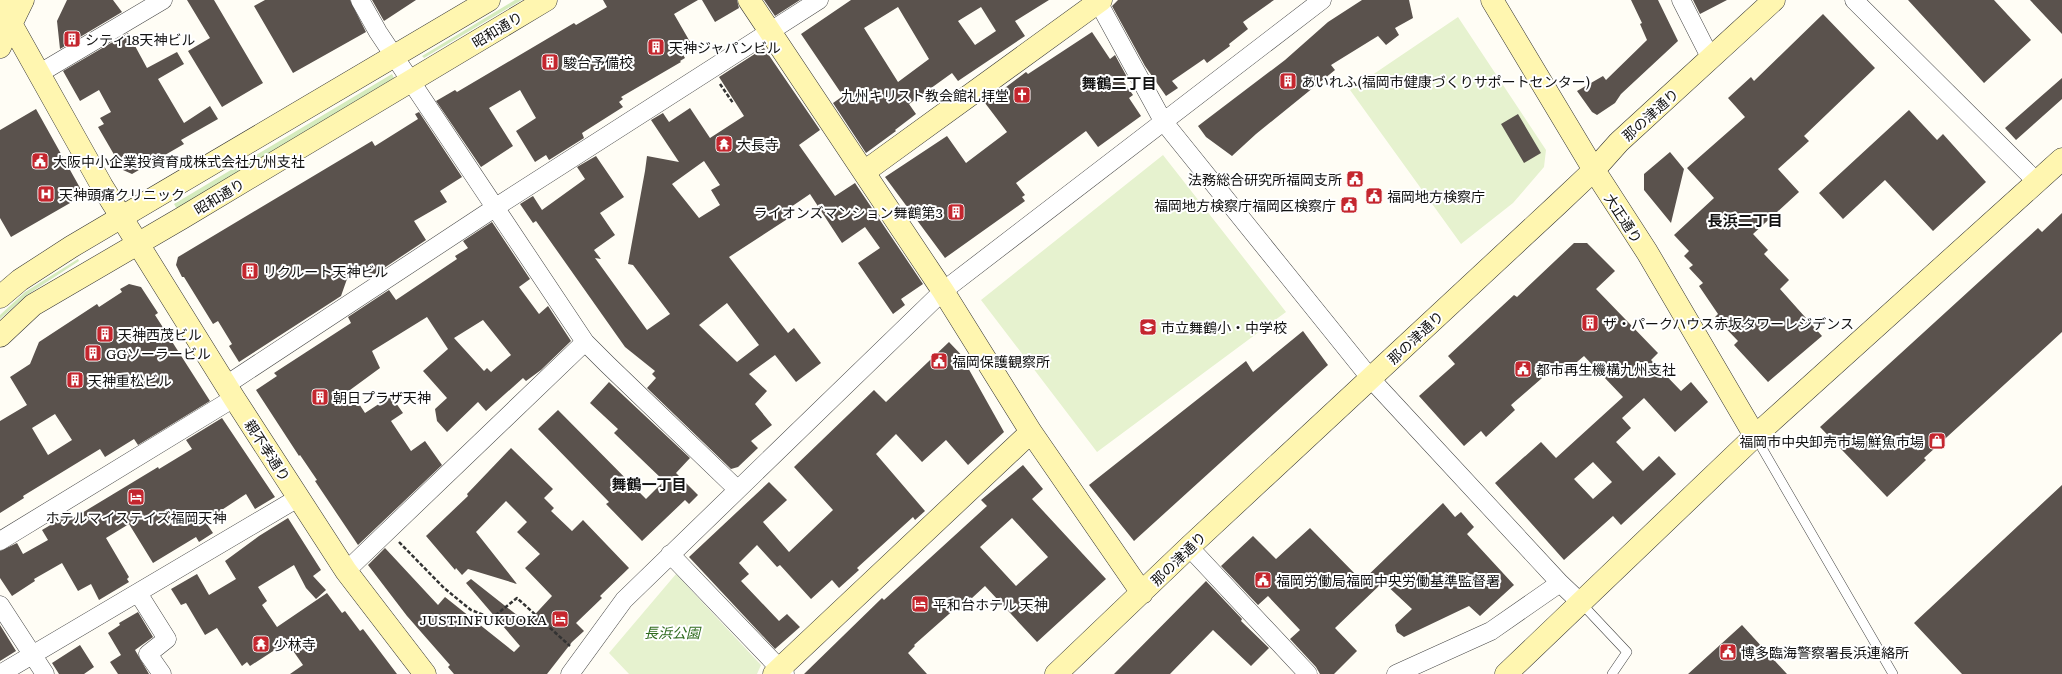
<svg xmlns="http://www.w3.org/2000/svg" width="2062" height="674" font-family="Literata,'Noto Sans JP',serif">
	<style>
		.green { fill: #d5ebbd }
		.pitch { fill: #e6f2cf }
		.building { fill: #5a524d; fill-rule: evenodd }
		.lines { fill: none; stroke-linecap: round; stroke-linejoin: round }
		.lane-casing { stroke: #444; stroke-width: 10 }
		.street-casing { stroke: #444; stroke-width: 19 }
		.secondary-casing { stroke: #333; stroke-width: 23 }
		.path { stroke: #333; stroke-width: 2.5; stroke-dasharray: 4 2; stroke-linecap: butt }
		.lane { stroke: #fff; stroke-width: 9 }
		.street { stroke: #fff; stroke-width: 18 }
		.secondary { stroke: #fff6b0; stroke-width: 22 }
		.labels { text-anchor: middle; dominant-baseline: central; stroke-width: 4; stroke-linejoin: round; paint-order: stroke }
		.street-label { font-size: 14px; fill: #111; stroke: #fff }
		.poi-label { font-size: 14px; fill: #111; stroke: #fff; text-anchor: start }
		.park-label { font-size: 14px; font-style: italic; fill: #2f6b1f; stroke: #fff }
		.neighbourhood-label { font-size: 15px; font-weight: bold; fill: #111; stroke: #fff }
	</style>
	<rect width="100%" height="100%" fill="#fffdf5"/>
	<path class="green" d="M515,0H522L424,58L422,56Z
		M392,74L394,78L177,209L174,204Z
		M78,259L79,261L27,295L0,319V315L25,292Z"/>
	<path class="pitch" d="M1458,17L1546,150L1544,167L1513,203L1461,244L1350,90Z
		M1163,155L1286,312L1097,452L981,300Z
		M676,574L761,665L757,674H629L609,653Z"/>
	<path class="building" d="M67,0H113L122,12L60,49L57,21Z
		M187,0H214L263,83L222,107L188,51L210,38Z
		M265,0H350L366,32L293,73L254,6Z
		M372,0H416L384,21Z
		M603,0H698L674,14L693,47L682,53L685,58L680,61L681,62L621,97L623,99L619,102L623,107L582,133L584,138L549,160L546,155L535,162L516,131L536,118L520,90L489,108L513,146L481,167L436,101L455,90L457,92L574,23L576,25L607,7Z
		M702,0H737L739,8L715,22Z
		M764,0H800L775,16Z
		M851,0H1049L1015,21L1025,36L958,81L952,73L909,104L916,114L895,130L896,131L866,153L833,103L843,96L801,34ZM898,7L929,59L898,82L864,28ZM981,7L996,31L975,45L958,21Z
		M1118,0H1274L1243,22L1248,29L1229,44L1230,46L1207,63L1204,59L1172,81L1178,88L1166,96L1145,66L1112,6Z
		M1362,0H1409L1413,18L1395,28L1399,35L1386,45L1378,36L1331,65L1335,70L1256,134L1232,156L1206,137L1198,126L1285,60L1328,22Z
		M1631,0H1658L1678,41L1621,94L1615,103L1597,115L1592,112L1577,91L1603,76L1606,80L1647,40L1640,24L1642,23Z
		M1693,0H1727L1700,14Z
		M1908,0H1994L2031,40L1984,83Z
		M2030,0H2062V34Z
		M1823,14L1875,68L1804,136L1809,141L1778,169L1799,192L1753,234L1768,250L1764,254L1789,280L1780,289L1822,336L1768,382L1734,345L1738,341L1715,317L1718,314L1699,286L1703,283L1689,268L1693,265L1684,256L1689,251L1674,235L1714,198L1687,168L1745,117L1728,98L1751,77L1754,81Z
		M1092,32L1110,59L1115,55L1127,77L1123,81L1133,95L1129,98L1141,116L1098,147L1086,131L1016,183L1025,195L1022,197L1025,201L945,258L885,177L947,136L966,163L1007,132L985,103L1026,72L1028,74Z
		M128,33L147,68L177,52L184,64L158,79L184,123L210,106L218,119L181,140L184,144L132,174L123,170L98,127L104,124L100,118L111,112L99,90L80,101L63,71Z
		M764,48L820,130L799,145L835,196L855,183L923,284L901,299L905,305L893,314L858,263L880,248L865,227L842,243L810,194L788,209L792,216L729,257L788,333L794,328L821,363L796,382L775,355L749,374L767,391L755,404L772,425L751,441L758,448L738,467L731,469L647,388L656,378L652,374L655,371L625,347L536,221L533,223L520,204L533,196L542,210L585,179L577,167L596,156L624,197L600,213L615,235L594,250L601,259L595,258L647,330L670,314L633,265L628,264L645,171L647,156L679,162L651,120L663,113L669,122L690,108L710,138L744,116L719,77ZM704,161L720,185L711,190L720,205L699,218L672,184ZM727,303L759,345L737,362L699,325Z
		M2062,78V99L2016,140L2005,128Z
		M36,109L84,195L11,237L0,218V130Z
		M1909,110L1937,140L1943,134L1986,182L1933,231L1885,180L1843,219L1819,193Z
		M419,112L462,177L440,191L447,202L414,221L426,240L375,274L360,271L347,279L341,296L239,362L229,346L232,344L218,321L213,324L184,277H182L176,265L178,257L372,141L375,146L418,119L415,114Z
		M1518,114L1541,153L1524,163L1501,124Z
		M1670,152L1684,169L1671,223L1644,190V174Z
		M2062,213V332L1924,458L1926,460L1887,497L1820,427L2038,228L2042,232Z
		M492,222L530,279L519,287L539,314L548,306L571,341L541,370L526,381L523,378L486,411L478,402L447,432L437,421L435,409L447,398L423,371L448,349L427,317L372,351L380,368L350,390L365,413L391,396L403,413L391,421L411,451L425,441L442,465L358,545L315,481L317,480L300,455L299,456L256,390L277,376L274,373L351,323L348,317L389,290L396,300L457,259L455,256L468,248L463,241ZM483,320L511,355L491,372L487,368L484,371L454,338Z
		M1574,243H1587L1615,271L1596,289L1658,353L1651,360L1681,391L1691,382L1708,402L1675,432L1644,398L1622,418L1631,428L1616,442L1643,471L1659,456L1676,474L1621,525L1613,516L1564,560L1495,483L1541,442L1556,458L1623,397L1584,356L1564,373L1557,365L1511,405L1515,410L1486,437L1481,431L1464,446L1419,396L1455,364L1448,356L1514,295L1517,297ZM1593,462L1612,482L1593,499L1574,479Z
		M129,284L141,287L158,313L155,315L210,401L138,445L134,439L105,457L100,449L23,496L24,498L0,513V421L27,405L10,377L30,364L39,342L97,304L99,307L122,292L120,289ZM55,414L72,440L48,455L32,428Z
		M1303,331L1328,365L1134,541L1089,485L1246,361L1253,372Z
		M949,342L969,363L967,366L1004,432L968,465L946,440L922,462L896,434L876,454L925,511L915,520L913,517L857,568L859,570L839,588L832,580L811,599L780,565L777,567L757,545L739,563L749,574L741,581L779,621L787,614L800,627L775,649L689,557L769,482L787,500L763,522L789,552L833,510L794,467L874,390L886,402Z
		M609,382L690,458L676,473L698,495L689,504L685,500L642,541L606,504L609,502L538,429L558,410L646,499L664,481L614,433L618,429L590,403Z
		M222,418L275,497L255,509L246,494L205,521L213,533L199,542L196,537L153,563L129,524L106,538L129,577L127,579L129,582L99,600L91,584L78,591L62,563L34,579L35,581L12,596L0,578V551L17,543L23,554L48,540L42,530L64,517L67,522L158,467L159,469L192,449L186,440Z
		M511,448L553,489L544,498L554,508L551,511L572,531L583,520L629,568L600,596L602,598L576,623L584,631L572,642L547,674H454L448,667L450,665L407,616L368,565L385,548L438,605L445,597L514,652L520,646L466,583L471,579L527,623L552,596L525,568L540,554L517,532L527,522L506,501L476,532L517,584L468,569L462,575L456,568L455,570L426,536L468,496L467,494Z
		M1023,465L1043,489L1032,499L1106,579L1037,642L985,586L959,610L957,607L914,645L915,646L908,653L927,674H804L882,598L884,600L987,506L981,500ZM1012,518L1048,557L1016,586L980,547Z
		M2062,485V674H1962L1914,623Z
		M1443,503L1455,517L1461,512L1474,527L1467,534L1514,585L1480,616L1469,606L1404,637L1397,632L1395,625L1412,609L1383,582L1335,628L1357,651L1334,674H1320L1316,667L1290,639L1300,630L1268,596L1258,605L1221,566L1253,536L1276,559L1310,528L1362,581Z
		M288,518L321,570L313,576L326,590L316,599L306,588L294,565L258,587L267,601L262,605L277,627L327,593L342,613L345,611L360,631L363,629L397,674H290L303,665L287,642L250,666L247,662L242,666L217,628L205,635L186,603L181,605L171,589L197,574L209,595L236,579L225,561L259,536Z
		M1206,581L1242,619L1241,621L1269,648L1251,666L1213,630L1170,674H1114Z
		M138,612L153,637L135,650L149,674H118L110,662L121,655L108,633L120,625L119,623Z
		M0,625L16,651L0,661Z
		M1742,625L1787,674H1688Z
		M80,645L94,667L84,674H59L52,663Z"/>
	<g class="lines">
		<g class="lane-casing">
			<path id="lane" d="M1755,436L1893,674
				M1580,602L1627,652L1612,674"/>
		</g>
		<g class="street-casing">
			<path id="street" d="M360,0L378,32L585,342L607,364L737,489
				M1097,0L1163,121L1371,379L1560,583L1580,602
				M1681,0L1711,59
				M1854,0L2037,182
				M40,73L163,0
				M226,385L496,207L819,0
				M0,541L234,398
				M1189,547L1308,674
				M670,554L785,674
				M346,571L585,342
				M138,593L167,639L148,654L162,674
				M0,605L45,674
				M0,674L298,498
				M570,674L624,600L943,291L1322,0
				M1396,674L1491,631L1560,583"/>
		</g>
		<g class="secondary-casing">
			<path id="secondary" d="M749,0L943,291L1031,432L1142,593
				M1492,0L1594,170L1647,252L1755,436
				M0,4L102,186L234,398L346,571L425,674
				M0,47L23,0
				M864,172L1101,0
				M0,297L20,280L71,247L489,0
				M0,336L33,305L182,218L546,0
				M774,674L1031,432
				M1056,674L1189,547L1558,204L1594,170L1619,142L1774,0
				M1506,674L1755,436L2062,159"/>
		</g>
		<path class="path" d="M720,84L733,103
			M399,542L444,588L471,610L492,618L517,598L570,646"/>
		<use href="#lane" class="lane"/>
		<use href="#street" class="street"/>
		<use href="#secondary" class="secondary"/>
	</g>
	<defs>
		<g id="building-square" transform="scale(0.9)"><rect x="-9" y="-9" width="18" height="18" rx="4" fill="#c4262e" stroke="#fff"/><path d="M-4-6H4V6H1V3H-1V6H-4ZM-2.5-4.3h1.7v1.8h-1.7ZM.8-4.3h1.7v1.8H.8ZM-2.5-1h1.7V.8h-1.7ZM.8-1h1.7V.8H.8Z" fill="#fff"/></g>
		<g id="church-square" transform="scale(0.9)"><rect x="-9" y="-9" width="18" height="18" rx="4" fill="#c4262e" stroke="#fff"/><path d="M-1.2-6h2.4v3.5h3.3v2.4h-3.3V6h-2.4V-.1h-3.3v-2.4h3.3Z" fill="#fff"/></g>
		<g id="temple-square" transform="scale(0.9)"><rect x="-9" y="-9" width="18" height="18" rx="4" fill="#c4262e" stroke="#fff"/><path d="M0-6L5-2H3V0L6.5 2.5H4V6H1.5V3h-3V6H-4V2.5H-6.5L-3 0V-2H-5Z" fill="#fff"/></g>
		<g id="civic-square" transform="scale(0.9)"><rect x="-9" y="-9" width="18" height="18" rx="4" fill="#c4262e" stroke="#fff"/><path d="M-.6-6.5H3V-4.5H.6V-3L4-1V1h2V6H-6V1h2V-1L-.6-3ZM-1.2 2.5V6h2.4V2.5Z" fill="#fff"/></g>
		<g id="hospital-square" transform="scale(0.9)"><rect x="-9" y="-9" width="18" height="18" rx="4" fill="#c4262e" stroke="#fff"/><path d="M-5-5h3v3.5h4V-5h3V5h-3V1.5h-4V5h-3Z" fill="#fff"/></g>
		<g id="school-square" transform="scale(0.9)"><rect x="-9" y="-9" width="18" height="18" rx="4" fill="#c4262e" stroke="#fff"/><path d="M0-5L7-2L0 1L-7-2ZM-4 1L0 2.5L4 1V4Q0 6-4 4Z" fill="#fff"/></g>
		<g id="shop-square" transform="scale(0.9)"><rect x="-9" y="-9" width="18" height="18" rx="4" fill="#c4262e" stroke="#fff"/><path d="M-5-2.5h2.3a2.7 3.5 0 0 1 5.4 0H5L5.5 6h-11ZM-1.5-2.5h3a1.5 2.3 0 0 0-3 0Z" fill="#fff"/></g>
		<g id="hotel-square" transform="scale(0.9)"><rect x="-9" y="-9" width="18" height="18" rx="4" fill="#c4262e" stroke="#fff"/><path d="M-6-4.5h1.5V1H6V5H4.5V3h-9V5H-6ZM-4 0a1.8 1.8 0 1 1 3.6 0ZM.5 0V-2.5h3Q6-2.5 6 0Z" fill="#fff"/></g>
	</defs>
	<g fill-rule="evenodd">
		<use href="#building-square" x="72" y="39"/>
		<use href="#building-square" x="656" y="47"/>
		<use href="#building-square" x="550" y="62"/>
		<use href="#building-square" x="1288" y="81"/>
		<use href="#church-square" x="1022" y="95"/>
		<use href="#temple-square" x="724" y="144"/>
		<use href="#civic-square" x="40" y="161"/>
		<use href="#civic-square" x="1355" y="179"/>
		<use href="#hospital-square" x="46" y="194"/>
		<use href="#civic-square" x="1374" y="196"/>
		<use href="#civic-square" x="1349" y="205"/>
		<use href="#building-square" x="956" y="212"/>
		<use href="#building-square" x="250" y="271"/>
		<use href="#building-square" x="1590" y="323"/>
		<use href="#school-square" x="1148" y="327"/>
		<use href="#building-square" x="105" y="334"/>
		<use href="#building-square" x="93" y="353"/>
		<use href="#civic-square" x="939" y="361"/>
		<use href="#civic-square" x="1523" y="369"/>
		<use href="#building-square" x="75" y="380"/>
		<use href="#building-square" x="320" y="397"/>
		<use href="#shop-square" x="1937" y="441"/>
		<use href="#hotel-square" x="136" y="497"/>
		<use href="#civic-square" x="1263" y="580"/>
		<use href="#hotel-square" x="920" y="604"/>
		<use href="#hotel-square" x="560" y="619"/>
		<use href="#temple-square" x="261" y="644"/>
		<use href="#civic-square" x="1728" y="652"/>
	</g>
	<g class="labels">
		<g class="street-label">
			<text transform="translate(497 29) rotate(-31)">昭和通り</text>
			<text transform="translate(1650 114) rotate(-42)">那の津通り</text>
			<text transform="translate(219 196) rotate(-31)">昭和通り</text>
			<text transform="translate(1624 218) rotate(57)">大正通り</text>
			<text transform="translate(1415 337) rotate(-43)">那の津通り</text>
			<text transform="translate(268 450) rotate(57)">親不孝通り</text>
			<text transform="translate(1178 558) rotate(-44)">那の津通り</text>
		</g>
		<g class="poi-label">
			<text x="85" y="39">シティ18天神ビル</text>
			<text x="669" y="47">天神ジャパンビル</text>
			<text x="563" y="62">駿台予備校</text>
			<text x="1301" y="81">あいれふ(福岡市健康づくりサポートセンター)</text>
			<text x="1009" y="95" text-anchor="end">九州キリスト教会館礼拝堂</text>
			<text x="737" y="144">大長寺</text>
			<text x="53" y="161">大阪中小企業投資育成株式会社九州支社</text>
			<text x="1342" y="179" text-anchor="end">法務総合研究所福岡支所</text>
			<text x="59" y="194">天神頭痛クリニック</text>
			<text x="1387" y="196">福岡地方検察庁</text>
			<text x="1336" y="205" text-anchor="end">福岡地方検察庁福岡区検察庁</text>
			<text x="943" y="212" text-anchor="end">ライオンズマンション舞鶴第3</text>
			<text x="263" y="271">リクルート天神ビル</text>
			<text x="1603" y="323">ザ・パークハウス赤坂タワーレジデンス</text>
			<text x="1161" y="327">市立舞鶴小・中学校</text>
			<text x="118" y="334">天神西茂ビル</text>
			<text x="106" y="353">GGソーラービル</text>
			<text x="952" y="361">福岡保護観察所</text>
			<text x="1536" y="369">都市再生機構九州支社</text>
			<text x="88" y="380">天神重松ビル</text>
			<text x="333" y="397">朝日プラザ天神</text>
			<text x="1924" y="441" text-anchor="end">福岡市中央卸売市場 鮮魚市場</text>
			<text x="136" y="517" text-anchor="middle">ホテルマイステイズ福岡天神</text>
			<text x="1276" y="580">福岡労働局福岡中央労働基準監督署</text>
			<text x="933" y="604">平和台ホテル 天神</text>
			<text x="547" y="619" text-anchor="end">JUSTINFUKUOKA</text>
			<text x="274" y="644">少林寺</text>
			<text x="1741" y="652">博多臨海警察署長浜連絡所</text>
		</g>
		<g class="park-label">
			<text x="672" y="632">長浜公園</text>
		</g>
		<g class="neighbourhood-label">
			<text x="1119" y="82">舞鶴二丁目</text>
			<text x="1745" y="219">長浜二丁目</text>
			<text x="649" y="483">舞鶴一丁目</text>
		</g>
	</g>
</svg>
